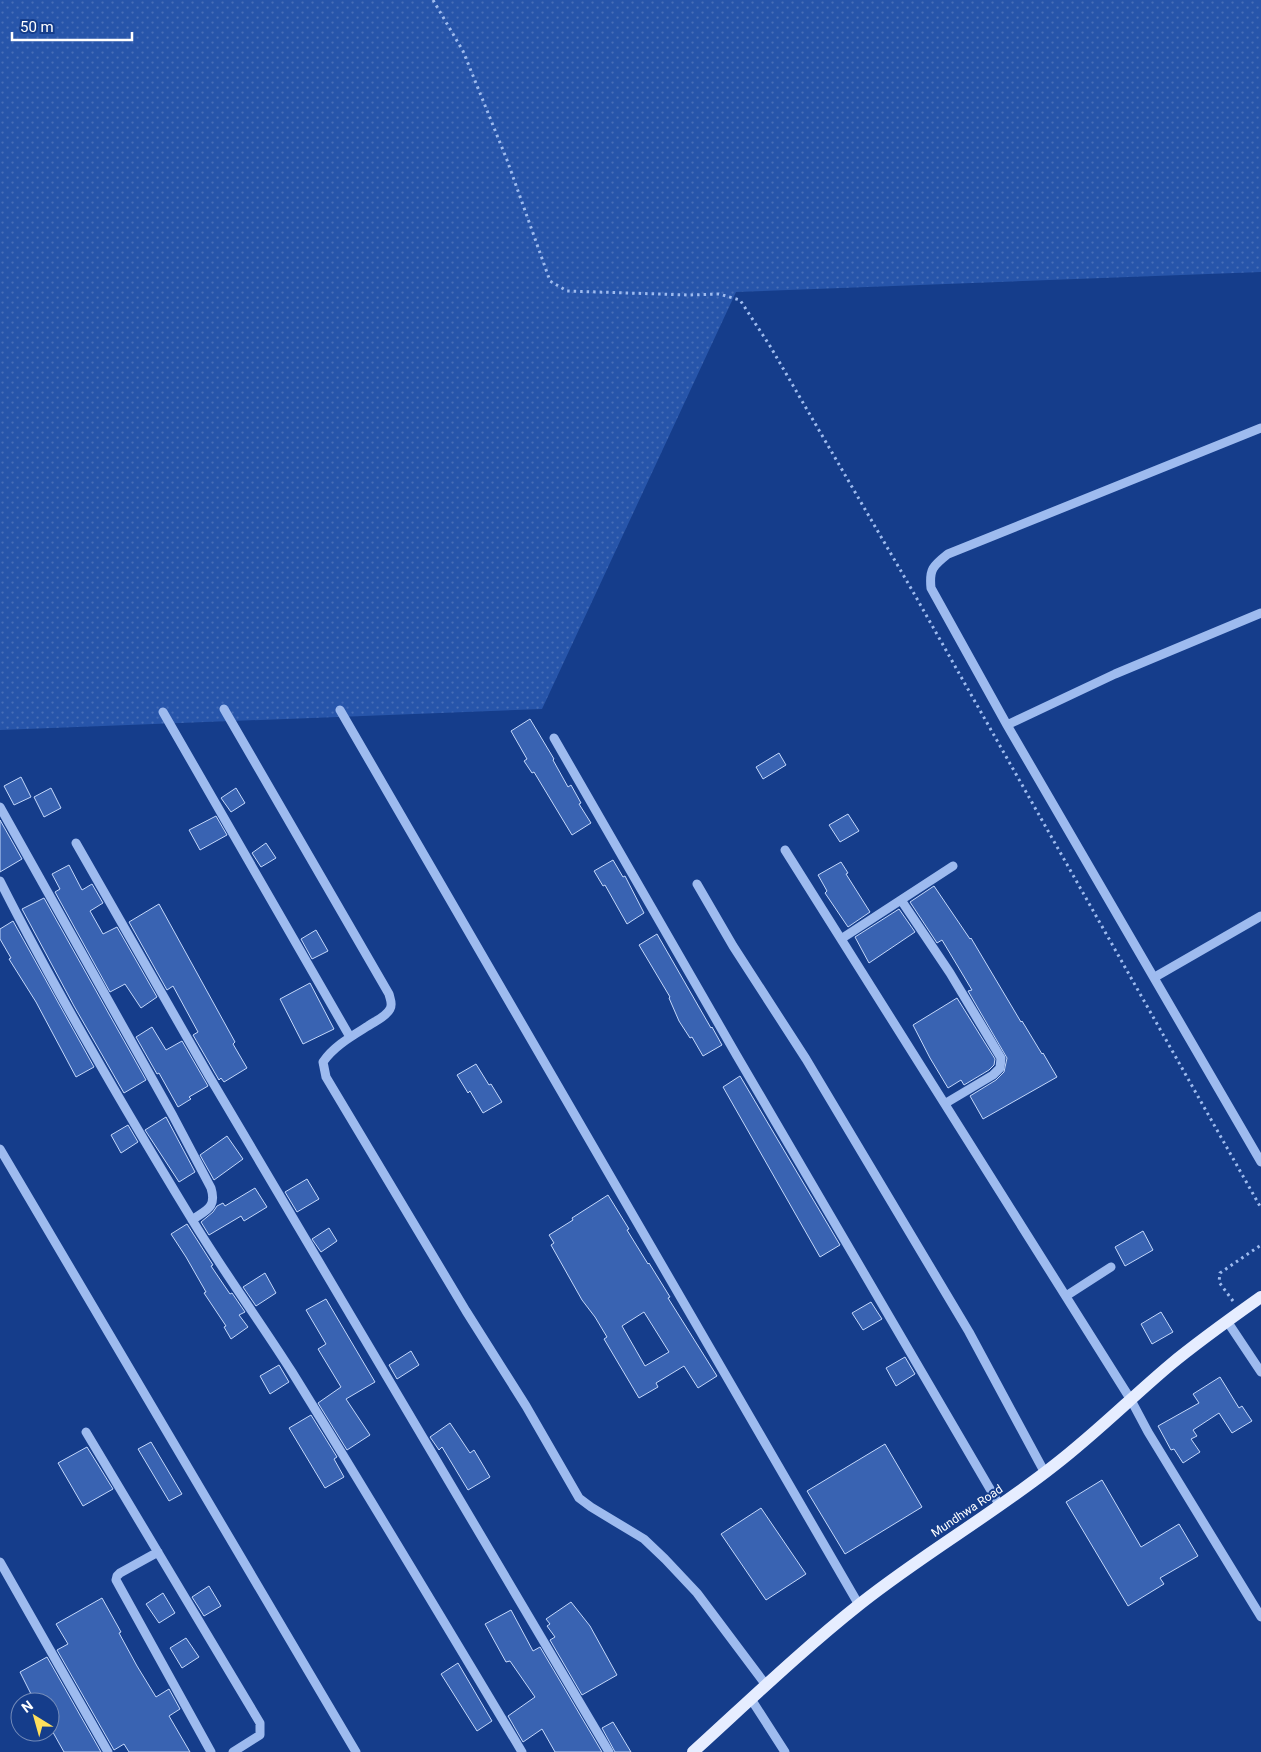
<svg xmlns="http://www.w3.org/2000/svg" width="1261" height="1752" font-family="Roboto,sans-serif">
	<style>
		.grass { fill: url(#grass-dots) }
		.building { fill: #3963b2; stroke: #c4d8fb; fill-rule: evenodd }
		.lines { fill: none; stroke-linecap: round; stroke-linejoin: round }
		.path { stroke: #9ebbef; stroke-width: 3; stroke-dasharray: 2.5 4; stroke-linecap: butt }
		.minor { stroke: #9ebbef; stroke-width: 9 }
		.major { stroke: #e6edff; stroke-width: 12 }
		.labels { text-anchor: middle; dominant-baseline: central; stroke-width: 4; stroke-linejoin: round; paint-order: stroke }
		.street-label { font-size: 12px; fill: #fff; stroke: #153d8b }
	</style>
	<defs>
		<pattern id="grass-dots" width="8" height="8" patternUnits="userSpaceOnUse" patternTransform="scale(1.25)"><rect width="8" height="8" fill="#2755aa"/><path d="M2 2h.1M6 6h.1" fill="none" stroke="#476eb7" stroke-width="1.8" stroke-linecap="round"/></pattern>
	</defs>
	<rect width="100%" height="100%" fill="#153d8b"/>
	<path class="grass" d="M0,0H1261V272L736,292L542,709L0,730Z"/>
	<path class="building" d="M530,719L554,759L553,760L568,787L571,785L581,803L579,804L591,823L572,835L534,772L532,773L524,761L527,759L511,731Z
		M779,753L786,765L763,779L756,767Z
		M21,777L31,797L14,805L4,786Z
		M51,788L61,808L44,817L34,797Z
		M236,788L245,803L231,812L221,798Z
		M848,814L859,831L840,842L829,825Z
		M216,816L227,835L200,850L189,830Z
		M0,820L22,859L0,872Z
		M266,843L276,858L261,867L252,853Z
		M613,860L623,877L625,876L644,913L627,924L605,885L603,886L594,871Z
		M841,862L848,873L846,874L870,912L848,927L825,893L827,891L818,875Z
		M69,865L82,890L92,884L103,903L90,911L103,934L117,927L157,997L141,1008L125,984L110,992L55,892L60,889L52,874Z
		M934,886L970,939L971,938L1021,1022L1022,1021L1042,1054L1043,1053L1057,1077L983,1119L970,1096L996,1080L1004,1072L1007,1058L968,991L972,990L942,940L937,943L910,902Z
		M44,898L146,1080L124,1093L74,1006L22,909Z
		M159,904L235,1042L233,1044L247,1068L224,1082L221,1078L219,1080L193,1035L198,1032L173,986L167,990L129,922Z
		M899,909L915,932L869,963L855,937Z
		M13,921L94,1067L76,1077L36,1002L9,959L11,958L0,939V929Z
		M316,930L328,951L312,959L301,939Z
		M657,934L711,1028L712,1027L722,1045L703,1056L692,1037L690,1038L679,1021L669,998L670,997L639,945Z
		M310,983L334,1029L303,1044L280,999Z
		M957,998L995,1059L994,1065L989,1070L964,1085L961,1080L948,1088L930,1058L913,1025Z
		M152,1027L166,1050L182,1041L208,1086L189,1097L191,1099L178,1107L159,1073L157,1074L136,1037Z
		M476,1064L489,1085L491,1084L502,1102L483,1113L470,1091L468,1093L457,1075Z
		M740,1076L840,1245L820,1257L723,1087Z
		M166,1117L195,1172L179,1182L145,1130Z
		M128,1125L138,1142L121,1153L111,1135Z
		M227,1136L243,1159L214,1180L200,1155Z
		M307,1179L319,1199L297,1212L285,1192Z
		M255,1188L267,1207L244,1221L241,1216L209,1235L201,1222L213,1212L217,1206L223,1203L225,1206Z
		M608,1195L629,1229L627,1230L648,1264L649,1263L670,1297L668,1298L717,1376L698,1388L684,1366L656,1383L658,1387L639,1398L604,1339L607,1337L595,1317L582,1300L551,1245L554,1243L549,1235L573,1220L572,1218ZM644,1312L669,1352L645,1366L622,1326Z
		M187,1224L213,1265L211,1266L230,1294L232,1293L245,1312L239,1315L248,1327L231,1339L224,1327L226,1326L204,1293L206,1292L186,1257L171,1234Z
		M329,1228L337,1241L321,1252L312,1239Z
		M1143,1231L1153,1250L1125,1266L1115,1247Z
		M265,1273L276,1293L256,1306L243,1287Z
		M326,1299L375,1382L346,1399L370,1435L347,1450L318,1403L341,1387L318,1349L326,1344L306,1310Z
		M871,1302L882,1319L863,1330L852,1313Z
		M1161,1312L1173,1332L1152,1344L1141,1324Z
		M411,1351L419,1365L397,1379L389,1365Z
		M905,1357L915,1374L896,1386L886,1368Z
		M279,1365L289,1382L270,1394L260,1376Z
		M1220,1377L1239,1408L1242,1406L1252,1421L1232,1433L1219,1413L1193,1430L1197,1436L1191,1439L1200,1452L1183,1463L1174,1449L1171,1450L1158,1426L1199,1403L1193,1394Z
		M311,1415L337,1457L334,1459L344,1477L325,1488L289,1428Z
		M450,1423L470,1453L474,1450L490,1477L468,1490L442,1447L439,1450L430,1437Z
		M151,1442L182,1494L169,1501L138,1449Z
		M885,1444L922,1507L845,1554L807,1491Z
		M87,1447L113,1489L83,1506L58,1463Z
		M1102,1480L1141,1547L1179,1524L1198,1556L1160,1578L1164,1584L1128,1606L1066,1502Z
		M761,1508L806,1574L766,1600L721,1534Z
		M209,1586L221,1606L204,1616L192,1597Z
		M163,1593L175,1613L159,1623L146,1604Z
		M102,1598L121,1632L119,1633L137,1666L156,1697L169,1689L180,1709L169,1716L190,1752H129L124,1744L114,1750L57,1650L68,1644L56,1624Z
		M571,1602L590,1626L617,1675L582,1695L550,1640L555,1637L547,1626L550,1624L546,1619Z
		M511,1610L533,1651L540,1647L602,1752H555L542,1729L523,1742L508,1716L535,1697L510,1661L506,1662L485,1624Z
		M186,1638L199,1657L182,1668L170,1648Z
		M47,1657L101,1752H64L50,1727V1702H35L20,1672Z
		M458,1663L492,1721L477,1731L441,1674Z
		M613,1722L631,1752H615L602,1728Z"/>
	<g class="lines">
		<path class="path" d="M433,0L463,51L507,160L550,281L567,291L689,295L719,294L740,300L770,346L912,590L1261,1208
			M1233,1301L1219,1282L1220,1273L1261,1245"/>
		<path class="minor" d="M1261,428L948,554C933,566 929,569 931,588L1007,725L1261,1162
			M224,709L389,994C390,999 393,1004 390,1009C386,1017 375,1021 368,1026C352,1036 334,1046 323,1062L326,1077L466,1311L526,1406L579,1498L591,1507L644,1539L665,1559L697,1593L766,1685
			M340,710L859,1605
			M163,712L350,1037
			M1007,725L1115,674L1261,613
			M554,738L737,1056L1000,1506
			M0,807L173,1116L211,1188C217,1208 206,1210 192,1220
			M76,843L209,1076L609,1752
			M785,850L1131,1400L1148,1432L1261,1617
			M0,881C58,996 124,1108 191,1218C223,1271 259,1320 292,1372C370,1498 446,1625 522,1752
			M697,884L733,946L806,1059L969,1332L1045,1473
			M901,900L950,973L1001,1058L1000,1068L993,1075L946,1103
			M841,939L953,866
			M1155,977L1261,916
			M0,1149L356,1752
			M1066,1296L1111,1267
			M1227,1321L1261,1372
			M86,1432L260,1723V1735L233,1752
			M158,1552L120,1573L117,1576L116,1580L211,1752
			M0,1562L108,1752
			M751,1699L785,1752"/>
		<path class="major" d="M693,1752C748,1702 802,1650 860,1604C923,1554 993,1514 1056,1464C1096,1433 1132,1397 1170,1365C1199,1341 1230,1319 1261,1297"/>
	</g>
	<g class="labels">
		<g class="street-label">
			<text transform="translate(967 1511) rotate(-34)">Mundhwa Road</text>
		</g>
	</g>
	<g transform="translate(35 1717) rotate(323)"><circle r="24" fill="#153d8b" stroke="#738bb9"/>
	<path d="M0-4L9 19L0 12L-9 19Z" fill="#ffdf5c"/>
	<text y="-8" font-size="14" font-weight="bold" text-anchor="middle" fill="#ffffff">N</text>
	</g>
	<path d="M12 32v8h120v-8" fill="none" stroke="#ffffff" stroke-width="2.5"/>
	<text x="20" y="32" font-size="15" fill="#ffffff" stroke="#153d8b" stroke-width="4" paint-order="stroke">50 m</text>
</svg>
